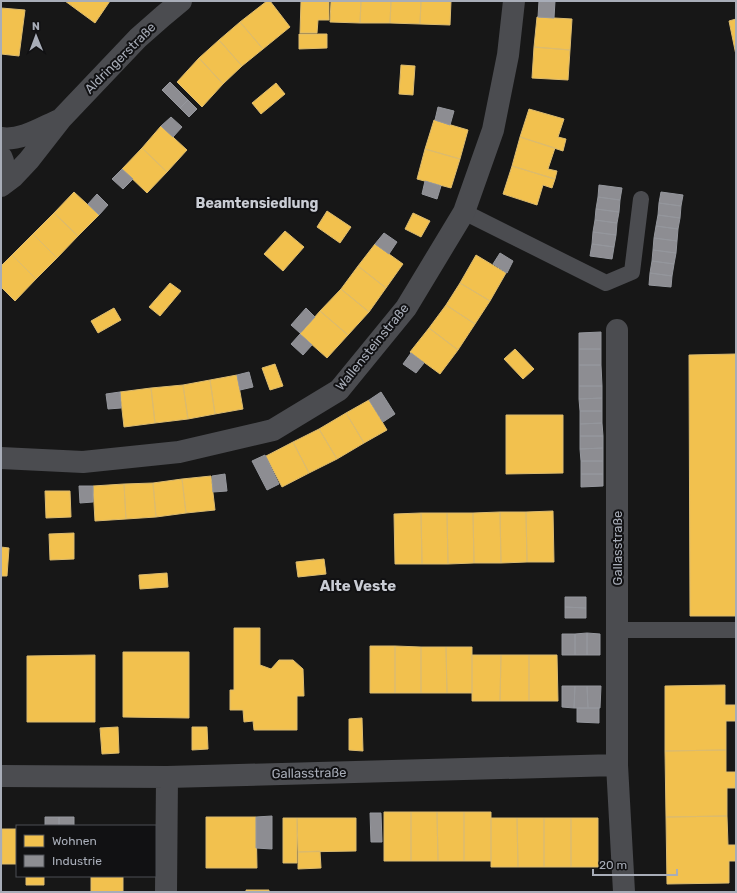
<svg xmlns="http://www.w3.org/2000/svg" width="737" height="893" font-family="Rubik,sans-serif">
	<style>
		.homes { fill: #f2c14e; stroke: #dcbb6e }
		.industry { fill: #8d8d92; stroke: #95979d }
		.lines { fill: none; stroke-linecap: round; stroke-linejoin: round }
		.lane { stroke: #4b4c50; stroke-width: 16 }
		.street { stroke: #4b4c50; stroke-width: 22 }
		.labels { text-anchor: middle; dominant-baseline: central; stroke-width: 4; stroke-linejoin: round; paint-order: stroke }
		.street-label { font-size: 13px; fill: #a8adb8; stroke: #111113 }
		.neighbourhood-label { font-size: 14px; font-weight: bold; fill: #c9ccd4; stroke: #111113 }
		.quarter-label { font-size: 15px; font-weight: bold; fill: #c9ccd4; stroke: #111113 }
	</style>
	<rect width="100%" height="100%" fill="#171717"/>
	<path class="homes" d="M65,1H110L95,23Z
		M267,1H270L290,27L263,49L240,22Z
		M301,1H329V20H318L317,33H300Z
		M331,1H361L360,23L330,22Z
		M361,1H391L390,23H360Z
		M391,1H421L420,24L390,23Z
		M421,1H451L450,25L420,24Z
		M1,8L25,10L19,56L1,54Z
		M537,17L572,19L570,50L534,47Z
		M736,19V55L729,21Z
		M240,22L263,49L242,66L219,40Z
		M299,34H327V48L299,49Z
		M219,40L242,66L223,84L199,58Z
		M534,47L570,50L568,80L532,78Z
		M199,58L223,84L202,107L177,82Z
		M401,65L415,66L413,95L399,94Z
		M276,83L285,94L261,114L252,103Z
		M529,109L564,119L558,137L566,139L563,151L520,137Z
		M434,120L468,130L460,159L425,149Z
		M161,126L187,150L167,172L142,148Z
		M520,137L555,148L548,169L557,171L555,179L512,166Z
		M142,148L167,172L147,193L122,169Z
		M425,149L460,159L451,188L417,179Z
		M512,166L555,179L552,188L543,185L537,205L503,194Z
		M74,192L99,215L78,236L54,213Z
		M327,211L351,227L340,243L317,227Z
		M54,213L78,236L57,258L33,234Z
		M413,213L430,221L421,237L405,229Z
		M285,231L304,247L283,271L264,254Z
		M33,234L57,258L36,279L12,255Z
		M375,244L403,264L386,288L358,266Z
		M12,255L36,279L15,301L1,287V266Z
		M476,255L506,273L490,301L460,283Z
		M358,266L386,288L369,312L341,289Z
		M170,283L181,291L160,316L149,307Z
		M460,283L490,301L475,324L446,305Z
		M341,289L369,312L348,335L320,311Z
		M446,305L475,324L458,350L429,328Z
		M114,308L121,320L98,333L91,321Z
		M320,311L348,335L327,358L300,334Z
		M429,328L458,350L440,374L410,352Z
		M515,349L534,369L523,379L504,359Z
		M736,354V616H690L689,355Z
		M275,364L283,386L270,390L262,368Z
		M237,375L243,409L215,414L210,380Z
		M210,380L215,414L188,419L183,385Z
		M183,385L188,419L155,423L151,388Z
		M151,388L155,423L124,427L120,392Z
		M369,400L387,430L364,443L346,413Z
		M346,413L364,443L337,459L319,429Z
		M506,415H563V473L506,474Z
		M319,429L337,459L309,473L293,442Z
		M293,442L309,473L282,487L266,456Z
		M211,476L215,510L186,513L182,479Z
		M182,479L186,513L156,517L153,483Z
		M153,483L156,517L126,519L124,484Z
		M124,484L126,519L95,521L93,486Z
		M45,491H70L71,517L46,518Z
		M553,511L554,562H527L526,512Z
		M500,512H526L527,562L501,563Z
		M500,512L501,563H474L473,513Z
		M421,513H447L448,564H422Z
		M421,513L422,564H395L394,514Z
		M447,513H473L474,563L448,564Z
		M74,533V559L50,560L49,534Z
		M1,547L9,548L7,576H1Z
		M324,559L326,574L298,577L296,562Z
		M167,573L168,587L140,589L139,575Z
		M234,628H260V665L271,669L279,660H293L303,669L304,696H297V730H254L253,721L244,722L243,710H230V690H234Z
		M370,646H395V693H370Z
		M395,646L421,647V693H395Z
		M421,647H446L447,693H421Z
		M446,647H472V693H447Z
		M123,652H189V718L123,717Z
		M95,655V722H27V656Z
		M472,655H501L500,701H472Z
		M501,655H529V701H500Z
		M529,655H557L558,701H529Z
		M725,685V705H736V721H726V750L665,751V686Z
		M362,718L363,751L349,750V719Z
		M118,727L119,753L102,754L100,728Z
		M192,727H207L208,749L192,750Z
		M726,750V772H736V788H727V816L666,817L665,751Z
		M384,812H411V861H384Z
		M411,812H437L438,861H411Z
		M437,812H464V861H438Z
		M464,812H491V861H464Z
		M727,816L728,845H736V861H729V883L667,884L666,817Z
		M206,817H256L257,868H206Z
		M283,818H297V863H283Z
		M297,818H356V851L298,852Z
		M491,818H517L518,867H491Z
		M517,818H544V867H518Z
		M544,818H571V867H544Z
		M571,818H598V867H571Z
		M2,829H17V864H2Z
		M320,851L321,868L298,869V852Z
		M26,876H44V885H26Z
		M91,876H123V892H91Z
		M246,890H269V892H246Z"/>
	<path class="industry" d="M539,1H555L554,18L538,17Z
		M170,82L188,100L180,108L162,90Z
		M188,100L197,109L189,117L180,108Z
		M438,107L454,111L450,125L435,120Z
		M171,117L182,127L173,137L161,126Z
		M122,169L133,179L123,189L112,179Z
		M425,181L441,186L437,199L422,194Z
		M599,185L622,188L620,200L598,197Z
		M661,192L683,195L681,206L659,203Z
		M97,194L108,205L99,215L88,204Z
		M598,197L620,200L619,212L596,209Z
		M659,203L681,206L680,218L658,215Z
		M596,209L619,212L617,223L595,220Z
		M658,215L680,218L678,229L656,226Z
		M595,220L617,223L616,235L593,232Z
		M656,226L678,229L677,241L654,238Z
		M593,232L616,235L614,247L592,244Z
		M384,233L397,242L389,254L375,244Z
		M654,238L677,241L676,253L653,250Z
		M592,244L614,247L612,259L590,256Z
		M653,250L676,253L674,264L652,261Z
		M500,253L513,261L507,273L493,264Z
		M652,261L674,264L672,276L650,273Z
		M650,273L672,276L671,287L649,285Z
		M306,308L315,317L300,333L291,325Z
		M601,332V349H579V333Z
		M300,334L312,345L303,355L291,344Z
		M579,349H601V365H579Z
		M411,353L424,363L416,373L403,364Z
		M579,365H601L602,386H579Z
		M249,372L253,387L240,390L237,375Z
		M579,386H602V398L579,399Z
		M120,392L121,408L108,409L106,394Z
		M381,392L395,414L383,422L369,400Z
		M602,398V411H580L579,399Z
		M580,411H602V423L580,424Z
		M602,423L603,436H580V424Z
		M580,436H603V448L580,449Z
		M603,448V461H581L580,449Z
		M265,455L279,484L267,490L252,461Z
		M581,461H603V474H581Z
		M225,474L227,491L213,492L212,476Z
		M581,474H603V486L581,487Z
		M79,486H93V502L80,503Z
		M565,597H586V608L565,607Z
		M565,607L586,608V618H565Z
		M587,633V655H575V634Z
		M587,633L600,634V655H587Z
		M562,634H575V655H562Z
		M562,686H575L574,708L562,707Z
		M575,686H587L588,708H574Z
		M587,686H601L600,708H588Z
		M577,708H599V723L577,722Z
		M370,813H381L382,842H371Z
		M272,816V849L256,848V817Z
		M45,817H59V826H45Z
		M59,817H74V826H59Z"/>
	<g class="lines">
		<path class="lane" d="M464,212L606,283L632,272L641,199
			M617,630H736"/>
		<path class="street" d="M1,138C21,141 41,128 59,120
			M1,156L3,161L1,174
			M1,186L13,177L29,160L61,119L138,38L163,16L181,1
			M617,330V765L624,892
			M1,458L83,462L179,452L273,430L339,390L406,308L464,212L493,130L508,55L514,1
			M1,776L167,777L617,765
			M166,892L167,777"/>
	</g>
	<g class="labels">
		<g class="street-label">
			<text transform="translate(120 58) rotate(-45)">Aldringerstraße</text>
			<text transform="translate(372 347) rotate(-51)">Wallensteinstraße</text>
			<text transform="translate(617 548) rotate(-90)">Gallasstraße</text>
			<text transform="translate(309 773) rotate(-1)">Gallasstraße</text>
		</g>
		<g class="neighbourhood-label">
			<text x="257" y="203">Beamtensiedlung</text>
		</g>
		<g class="quarter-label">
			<text x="358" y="586">Alte Veste</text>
		</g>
	</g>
	<rect width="737" height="893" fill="none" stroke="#a8adb8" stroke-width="4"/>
	<rect x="16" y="825" width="140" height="52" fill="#111113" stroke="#4d4f55"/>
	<rect x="24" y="835" width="20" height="12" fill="#f2c14e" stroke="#4d4f55"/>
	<text x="52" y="845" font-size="12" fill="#a8adb8">Wohnen</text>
	<rect x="24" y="855" width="20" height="12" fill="#8d8d92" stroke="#4d4f55"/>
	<text x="52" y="865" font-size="12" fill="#a8adb8">Industrie</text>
	<g transform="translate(36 36) rotate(359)" stroke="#111113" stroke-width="3" paint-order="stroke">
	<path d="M0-3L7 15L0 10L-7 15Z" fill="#a8adb8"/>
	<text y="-6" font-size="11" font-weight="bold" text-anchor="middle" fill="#a8adb8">N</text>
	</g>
	<path d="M593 869v6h84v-6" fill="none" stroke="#a8adb8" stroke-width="2"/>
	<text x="599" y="869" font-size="12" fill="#a8adb8" stroke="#111113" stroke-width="3" paint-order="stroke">20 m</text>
</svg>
